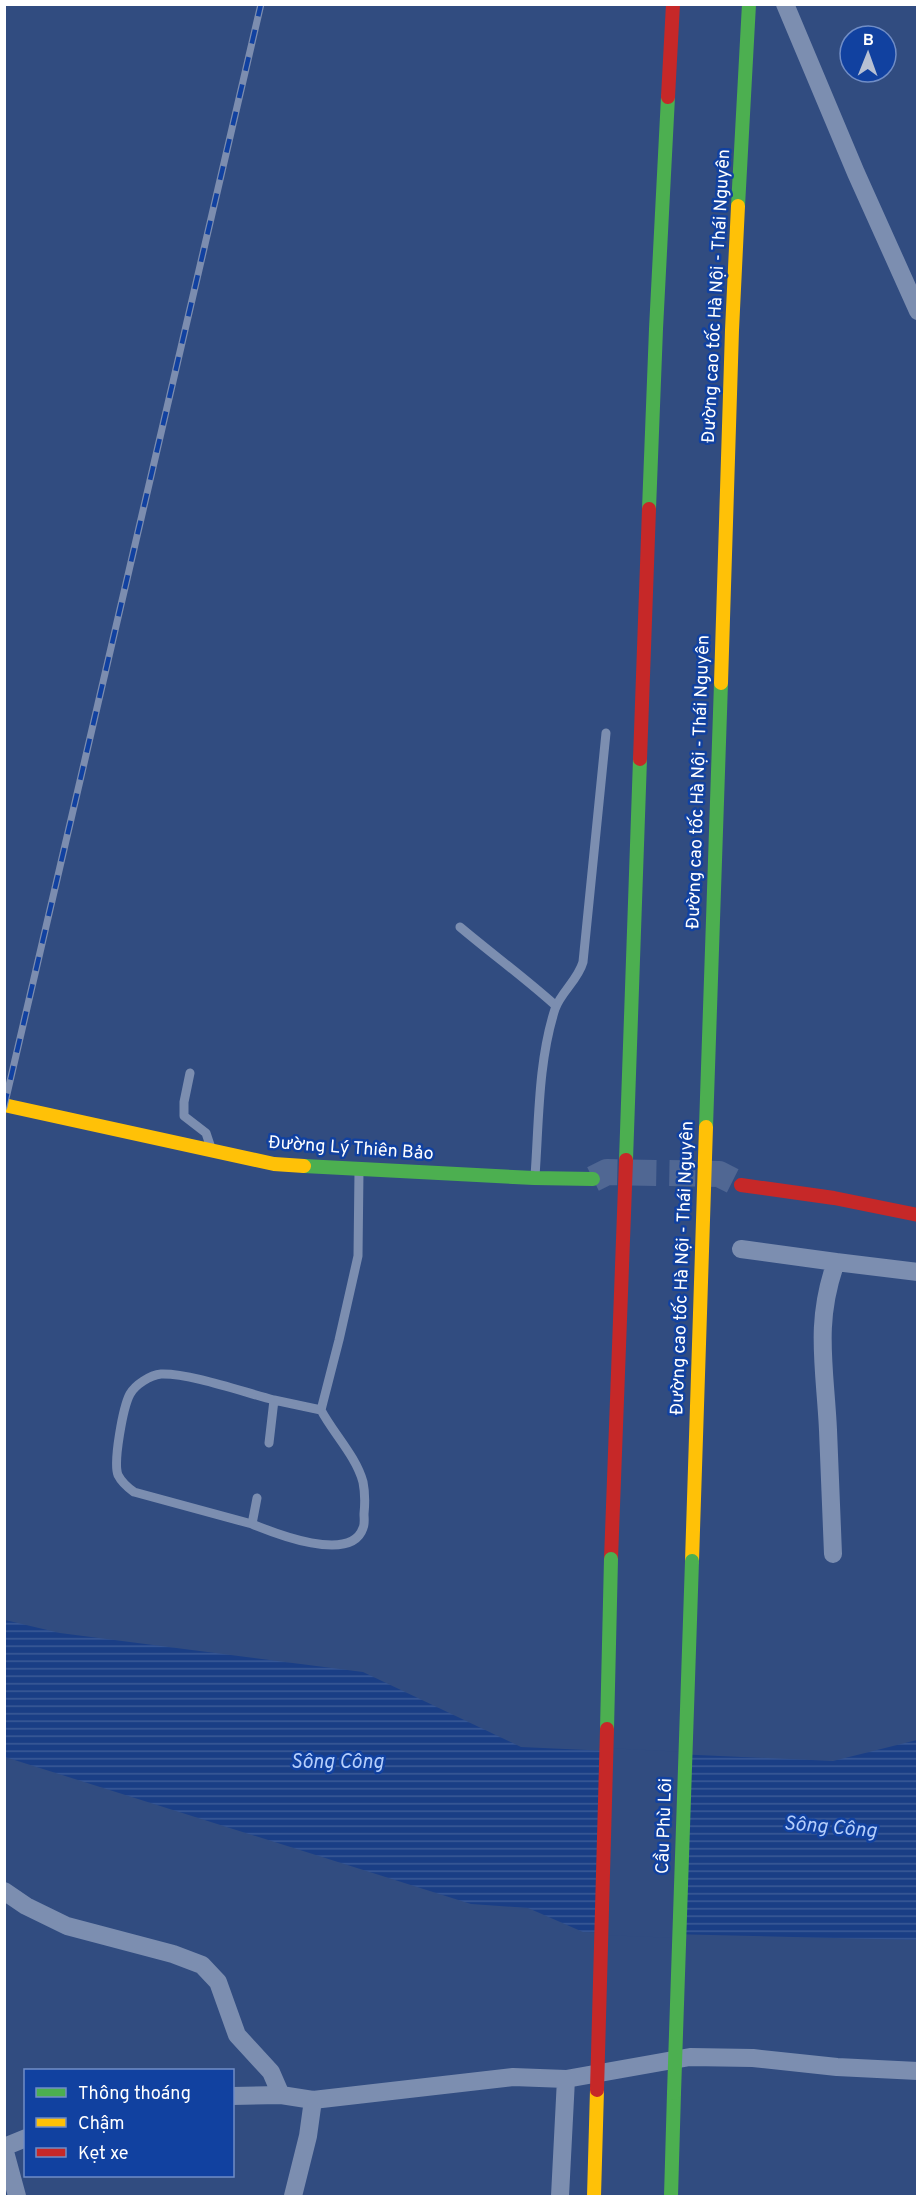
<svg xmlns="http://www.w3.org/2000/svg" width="922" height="2201" font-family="Overpass,sans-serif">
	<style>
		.water { fill: url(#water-rules) }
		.pier { fill: #314c80 }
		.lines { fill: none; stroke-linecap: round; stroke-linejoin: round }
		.secondary-tunnel { stroke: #506793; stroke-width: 26; stroke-dasharray: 26 13; stroke-linecap: butt }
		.lane { stroke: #7c8eb0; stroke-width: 9 }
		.street { stroke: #7c8eb0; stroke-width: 18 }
		.fast { stroke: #4caf50; stroke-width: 14 }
		.slow { stroke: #ffc107; stroke-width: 14 }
		.jam { stroke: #c62828; stroke-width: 14 }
		.rail-casing { stroke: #7c8daf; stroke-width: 7 }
		.rail { stroke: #1141a0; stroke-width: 4.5; stroke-dasharray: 14; stroke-linecap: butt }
		.fast-bridge { stroke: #4caf50; stroke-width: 14 }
		.jam-bridge { stroke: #c62828; stroke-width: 14 }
		.labels { text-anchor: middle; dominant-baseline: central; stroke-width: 5; stroke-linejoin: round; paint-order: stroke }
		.street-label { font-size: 18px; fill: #fff; stroke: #1141a0 }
		.water-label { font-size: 20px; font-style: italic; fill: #b5cefb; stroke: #1141a0 }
	</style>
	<defs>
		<pattern id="water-rules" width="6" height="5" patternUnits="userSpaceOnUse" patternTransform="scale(1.5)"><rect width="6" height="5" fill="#1a3e85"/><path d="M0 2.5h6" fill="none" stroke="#3c5b97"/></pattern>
	</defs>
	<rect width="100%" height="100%" fill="#314c80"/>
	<path class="water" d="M5,1620L60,1633L363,1672L521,1747L833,1761L917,1740V1940L583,1932L528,1908L471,1904L5,1757Z"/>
	<path class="pier" d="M606,1748L685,1752L679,1938L601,1935Z"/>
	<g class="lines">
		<path class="secondary-tunnel" d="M593,1179L607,1172L719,1174L741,1185"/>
		<path class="lane" d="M460,927C492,954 525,978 556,1006
			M190,1073L184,1102V1116L206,1133L211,1148
			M535,1176C539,1121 538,1062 555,1009C561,992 578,980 583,962L606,733
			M269,1443L274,1400L321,1410
			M257,1498L252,1524C274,1533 351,1564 363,1528C365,1524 364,1518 364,1514C365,1504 365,1492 363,1482C356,1456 333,1433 321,1410L339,1340L358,1256L359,1171
			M252,1524L134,1492C127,1487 122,1483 118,1475C113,1462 123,1407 130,1394C135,1385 150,1375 161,1374C190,1373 243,1392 274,1400"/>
		<path class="street" d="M785,4L856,173L918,311
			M741,1249L836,1262C814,1323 825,1367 828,1430C830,1471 831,1513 833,1554
			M836,1262L918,1272
			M4,1891L26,1906L67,1926L173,1954L202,1965L218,1982L237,2035L271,2072L281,2095
			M232,2096L281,2095L313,2100L513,2077L566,2079L690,2057L753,2058L837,2067L918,2071
			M4,2147L26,2138
			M4,2148L17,2196
			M293,2196L308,2136L313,2100
			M560,2196L566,2079"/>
		<path class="fast" d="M738,206L749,4
			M649,509L656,329L668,97
			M706,1127L721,683
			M626,1160L640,759
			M304,1166L534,1178L593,1179
			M671,2196L674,2093"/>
		<path class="slow" d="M721,683L732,330L738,206
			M4,1105L274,1164L304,1166
			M692,1561L706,1127
			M594,2196L597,2090"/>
		<path class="jam" d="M668,97L673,4
			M640,759L649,509
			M741,1185L834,1198L918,1215
			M611,1559L626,1160"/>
		<g class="rail-casing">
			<path id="rail" d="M4,1107L261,4"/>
		</g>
		<use href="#rail" class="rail"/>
		<path class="fast-bridge" d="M607,1729L611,1559
			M674,2093L692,1561"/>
		<path class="jam-bridge" d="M597,2090L607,1729"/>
	</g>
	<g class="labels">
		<g class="street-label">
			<text transform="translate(717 296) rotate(-87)">Đường cao tốc Hà Nội - Thái Nguyên</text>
			<text transform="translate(699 782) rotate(-88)">Đường cao tốc Hà Nội - Thái Nguyên</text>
			<text transform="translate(351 1149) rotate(4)">Đường Lý Thiên Bảo</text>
			<text transform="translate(683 1268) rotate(-88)">Đường cao tốc Hà Nội - Thái Nguyên</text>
			<text transform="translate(665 1826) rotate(-88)">Cầu Phù Lôi</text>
		</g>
		<g class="water-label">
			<text x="337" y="1763">Sông Công</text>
			<text transform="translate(830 1828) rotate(5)">Sông Công</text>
		</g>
	</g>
	<rect width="922" height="2201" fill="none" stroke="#ffffff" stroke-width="12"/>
	<rect x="24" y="2069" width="210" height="108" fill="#1141a0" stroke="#708dc6" stroke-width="1.5"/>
	<rect x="36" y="2088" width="30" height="9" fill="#4caf50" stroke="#708dc6" stroke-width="1.5"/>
	<text x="78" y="2099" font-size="18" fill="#ffffff">Thông thoáng</text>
	<rect x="36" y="2118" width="30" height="9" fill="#ffc107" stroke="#708dc6" stroke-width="1.5"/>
	<text x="78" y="2129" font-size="18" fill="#ffffff">Chậm</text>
	<rect x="36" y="2148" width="30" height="9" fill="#c62828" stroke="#708dc6" stroke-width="1.5"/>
	<text x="78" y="2159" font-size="18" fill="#ffffff">Kẹt xe</text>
	<g transform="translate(868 54) rotate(1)"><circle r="28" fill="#1141a0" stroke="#708dc6" stroke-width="1.5"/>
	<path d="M0-4.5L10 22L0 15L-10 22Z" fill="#b7c0d3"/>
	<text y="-9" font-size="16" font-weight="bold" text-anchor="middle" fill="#ffffff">B</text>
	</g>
</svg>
